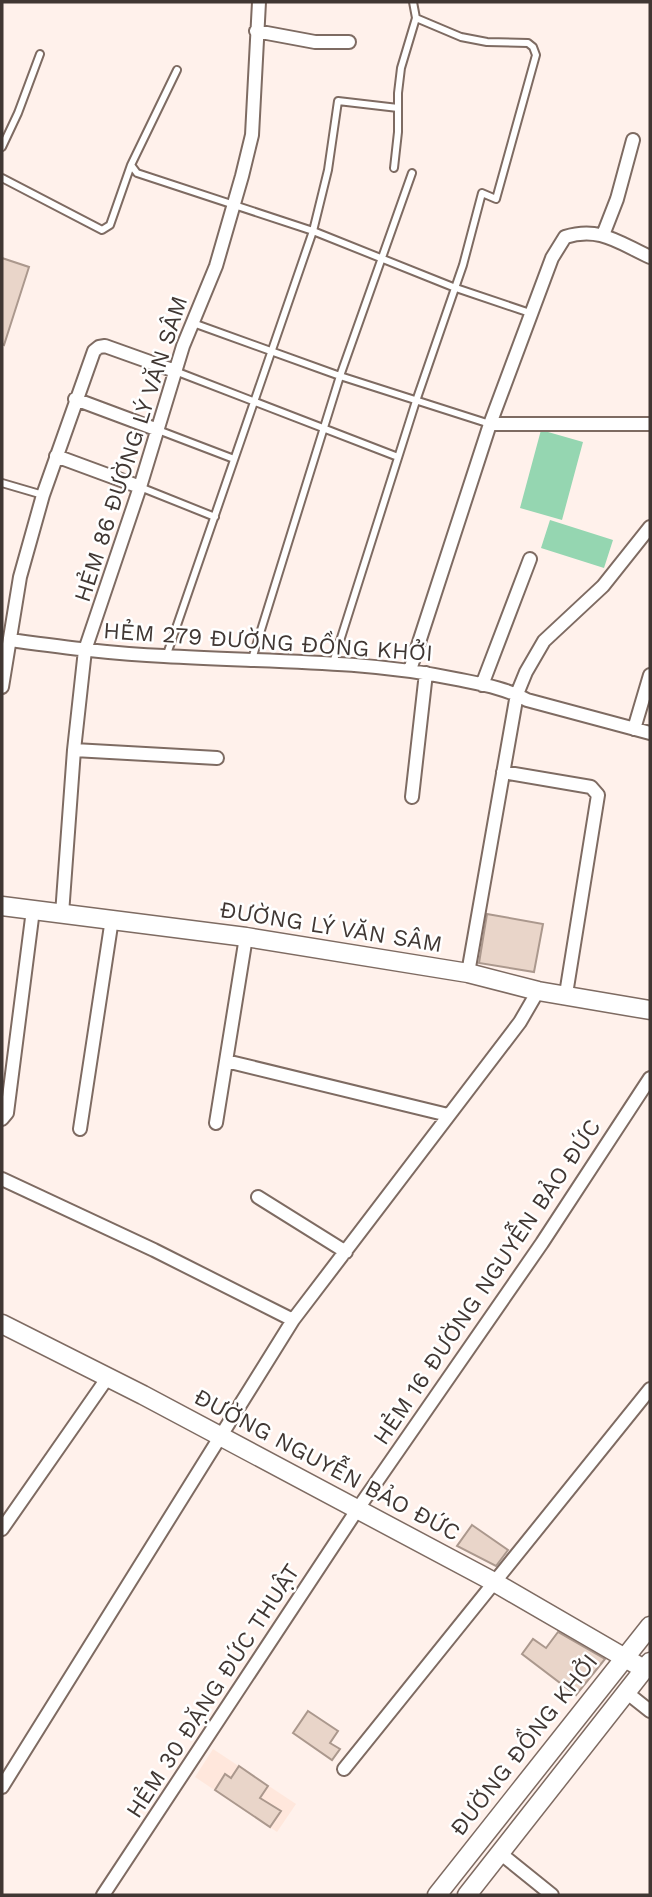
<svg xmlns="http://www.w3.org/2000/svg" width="652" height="1897" font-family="'Work Sans',sans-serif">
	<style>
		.built { fill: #ffe7dc }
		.green { fill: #95d6b1 }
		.building { fill: #e9d5c9; stroke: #ab988d; stroke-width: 2 }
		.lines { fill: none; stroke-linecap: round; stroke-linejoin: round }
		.lane-casing { stroke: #7e6b62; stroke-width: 10 }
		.street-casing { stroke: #7e6b62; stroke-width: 16 }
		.secondary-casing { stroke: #7e6b62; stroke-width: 21 }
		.lane { stroke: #fff; stroke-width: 6 }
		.street { stroke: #fff; stroke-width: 12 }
		.secondary { stroke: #fff; stroke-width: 18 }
		.labels { text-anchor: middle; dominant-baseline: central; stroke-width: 5; stroke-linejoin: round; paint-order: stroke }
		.street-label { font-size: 23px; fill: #403733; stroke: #fff }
	</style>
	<rect width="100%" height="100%" fill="#fff1eb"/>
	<path class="built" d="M213,1749L296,1804L277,1832L195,1777Z"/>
	<path class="green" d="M541,430L583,442L562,520L520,508Z
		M550,520L613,540L604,568L541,548Z"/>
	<path class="building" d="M2,258L29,267L4,345L2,344Z
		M487,914L543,924L534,972L479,963Z
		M472,1525L508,1550L496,1566L457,1546Z
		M558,1632L605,1659L576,1695L522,1654L533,1639L546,1648Z
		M308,1711L338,1731L330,1743L340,1749L332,1760L293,1733Z
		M239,1766L268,1786L260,1798L281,1811L270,1827L215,1790L225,1774L231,1778Z"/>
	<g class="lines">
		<g class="lane-casing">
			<path id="lane" d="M177,70L131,165L137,173L313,231L453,287L530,313
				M2,147L18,113L40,54
				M394,168L398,132V93L401,68L416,18L413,2
				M2,178L102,230L110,225L131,165
				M193,323L340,376L490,424
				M175,371L398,457
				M158,430L234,459
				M2,483L43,495
				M140,487L215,517
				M166,657L313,231L328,170L338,101L398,108
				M252,659L340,376L412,173
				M333,663L416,401L463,265L482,193L496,199L536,55L533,47L528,43L487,42L461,37L416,18"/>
		</g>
		<g class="street-casing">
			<path id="street" d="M256,31L315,42H349
				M603,235L617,199L633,140
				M75,399L158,430
				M490,424H650
				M56,456L140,487
				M10,640C62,647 113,654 164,656C262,662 360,659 456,679C480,684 506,688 527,700L650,733
				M410,670L490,424L552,258L565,237C600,226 619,243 650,257
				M482,685L530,559
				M2,687L20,577L43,495L94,351L99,347L105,346L175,371
				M634,729L650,675
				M74,750L217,758
				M503,772L591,787L598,795L566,994
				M412,797L426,673
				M62,914L74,750L85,650L140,487L183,346L216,266L242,176L252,135L259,2
				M468,973L517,694L526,672L544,641L603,586L650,527
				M226,1061L448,1115
				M2,1119L7,1113L33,910
				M216,1123L246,937
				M80,1129L112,919
				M2,1179L154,1250L293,1320
				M258,1197L346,1252
				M2,1529L108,1377
				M626,1692L650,1711
				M344,1769L650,1389
				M2,1787L293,1320L520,1022L538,991
				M500,1853L552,1895
				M103,1895L357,1510L542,1243L650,1078"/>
		</g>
		<g class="secondary-casing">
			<path id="secondary" d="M2,906L246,937L468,973L538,991L650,1010
				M2,1324L143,1395L494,1582L644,1669
				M437,1895L650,1626
				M467,1895L650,1662"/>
		</g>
		<use href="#lane" class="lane"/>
		<use href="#street" class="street"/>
		<use href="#secondary" class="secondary"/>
	</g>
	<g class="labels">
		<g class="street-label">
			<text transform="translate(131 449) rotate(-72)">HẺM 86 ĐƯỜNG LÝ VĂN SÂM</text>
			<text transform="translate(268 642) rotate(4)">HẺM 279 ĐƯỜNG ĐỒNG KHỞI</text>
			<text transform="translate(331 927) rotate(9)">ĐƯỜNG LÝ VĂN SÂM</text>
			<text transform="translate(487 1282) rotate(-56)">HẺM 16 ĐƯỜNG NGUYỄN BẢO ĐỨC</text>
			<text transform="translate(327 1465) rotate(28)">ĐƯỜNG NGUYỄN BẢO ĐỨC</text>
			<text transform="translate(213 1691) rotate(-57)">HẺM 30 ĐẶNG ĐỨC THUẬT</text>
			<text transform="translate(524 1745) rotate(-52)">ĐƯỜNG ĐỒNG KHỞI</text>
		</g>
	</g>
	<rect width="652" height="1897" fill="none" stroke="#403733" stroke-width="7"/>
</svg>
